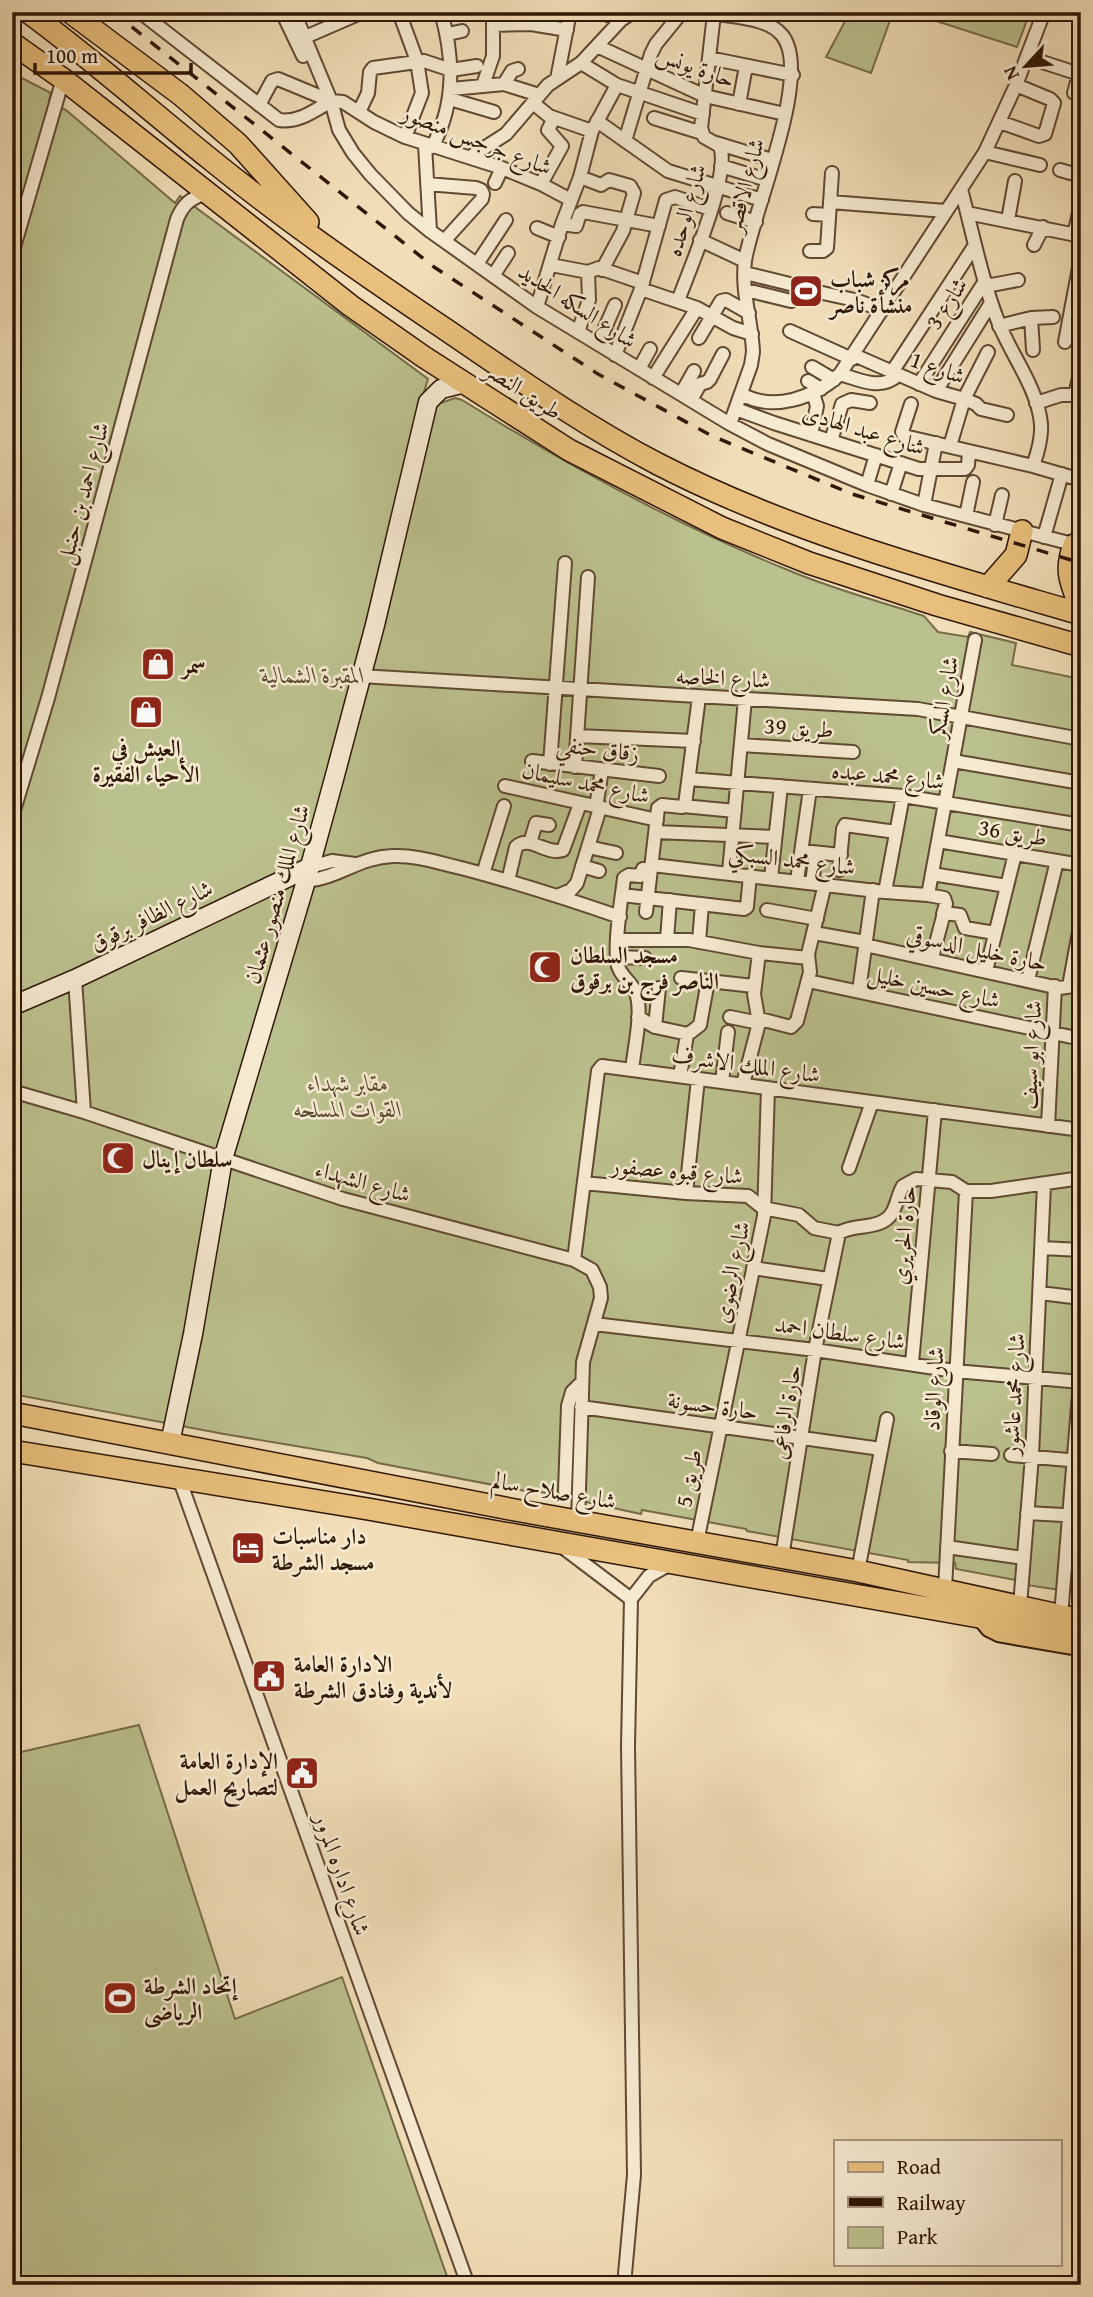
<svg xmlns="http://www.w3.org/2000/svg" width="1093" height="2297" font-family="'Gentium Book Plus',Amiri,serif">
	<style>
		.green { fill: #bbc18e; stroke: #766c4a; stroke-width: 2 }
		.lines { fill: none; stroke-linecap: round; stroke-linejoin: round }
		.minor-casing { stroke: #604932; stroke-width: 16 }
		.secondary-casing { stroke: #301706; stroke-width: 21 }
		.primary-casing { stroke: #301706; stroke-width: 23 }
		.trunk-casing { stroke: #301706; stroke-width: 24 }
		.minor { stroke: #f6ead1; stroke-width: 12 }
		.secondary { stroke: #f6ead1; stroke-width: 18 }
		.primary { stroke: #e8bf7c; stroke-width: 19 }
		.trunk { stroke: #e8bf7c; stroke-width: 21 }
		.rail { stroke: #301706; stroke-width: 3.5; stroke-dasharray: 12 12; stroke-linecap: butt }
		.labels { text-anchor: middle; dominant-baseline: central; stroke-width: 5; stroke-linejoin: round; paint-order: stroke }
		.street-label { font-size: 23px; fill: #301706; stroke: #f6ead1 }
		.poi-label { font-size: 23px; font-weight: bold; fill: #301706; stroke: #f6ead1; text-anchor: start }
		.park-label { font-size: 23px; font-style: italic; fill: #5a4a2f; stroke: #f6ead1 }
	</style>
	<rect width="100%" height="100%" fill="#f1deb8"/>
	<filter id="stains"><feTurbulence type="fractalNoise" baseFrequency=".00286" numOctaves="4"/><feColorMatrix values="0 0 0 0 .2 0 0 0 0 .09 0 0 0 0 .02 0 0 0 .5 -.17"/></filter>
	<radialGradient id="worn" r=".72"><stop offset=".6" stop-color="#630" stop-opacity="0"/><stop offset="1" stop-color="#630" stop-opacity=".3"/></radialGradient>
	<path class="green" d="M850,12H893L871,73L826,57Z
		M908,12H1030L1017,47Z
		M12,73L51,93L49,101L66,110L175,203L180,196L428,379L424,392L441,403L455,398L462,400C567,465 674,524 788,570C832,589 879,601 924,616L938,632L968,637L970,632L1016,643L1012,665L1081,679V1593L1026,1585V1582L956,1569L955,1563L908,1562V1560L747,1531L746,1529L642,1510L641,1514L527,1489L525,1491L378,1463L367,1458L224,1434L12,1394Z
		M139,1725L235,2019L342,1977L450,2285H12V1754Z"/>
	<g class="lines">
		<g class="minor-casing">
			<path id="minor" d="M140,12L279,120C299,123 315,110 331,101
				M282,12L303,56
				M294,12L331,101L339,130L353,153L370,174L408,213L430,231L537,307L730,424L768,444L867,485L924,505L1080,546
				M399,12L417,61L422,93L405,137
				M600,12L621,20L622,16
				M708,12C731,18 766,16 782,35C814,73 752,213 745,261C741,291 752,322 753,352L751,365L730,424
				M493,25L531,24L567,30
				M448,34L462,31
				M303,38L363,12
				M597,46L705,96L785,114
				M1027,57L1079,74L1074,93
				M709,58L793,75
				M581,63L617,85L703,114
				M557,79L570,12
				M504,84L512,71L518,69
				M483,85L493,56V12
				M451,89L504,84L539,95
				M450,99L494,112
				M533,103L549,116L592,131
				M739,104L746,66
				M259,105L272,81L278,79L331,101L343,102L374,122L405,137L502,168L541,184L571,200
				M359,112L368,93L370,72L373,68L424,61L451,70L477,66
				M654,118L702,133
				M597,121L668,171L762,200
				M1000,122L1039,136L1045,134L1054,103L1050,99L1016,85
				M625,141L651,54L656,44L682,12
				M716,143L772,160
				M425,145L430,231
				M432,147C456,104 454,58 441,12
				M985,152L1040,165
				M470,157L506,134L548,85L581,63L621,20L633,12
				M721,166L767,180
				M1060,170L1081,176
				M580,177L601,185L609,180L630,186L634,193L623,231L602,270
				M495,183L502,168
				M427,184L476,188L481,190L483,194L482,199L444,241
				M541,184L562,146L548,130L554,118
				M961,189C973,234 982,281 999,324C1012,356 1038,389 1041,424C1042,438 1038,452 1033,466
				M830,202L946,211
				M727,213L756,222
				M967,213L1081,236
				M813,214L829,215
				M1008,220L1015,181
				M562,224L576,226L580,214L583,212L659,226
				M537,228L559,237
				M1074,235L1081,204
				M700,240L745,261
				M1034,245L1043,227
				M810,251H823L827,248L832,173
				M12,254L63,79
				M477,264L506,220
				M551,265L588,272L599,268L643,283
				M745,273L790,284
				M493,276L508,253
				M986,286L1018,280
				M641,289L697,308L733,328L752,334
				M804,289L855,300L883,310
				M746,290L791,301
				M678,301C689,270 731,175 720,146L704,137L701,128L714,14
				M537,307L562,224L580,177L592,131L617,85
				M1031,318L1033,350
				M999,326L1031,318L1053,317
				M790,331L852,359
				M578,332L589,300L588,272
				M699,338L721,301L726,300L749,313
				M1065,342L1081,257
				M598,344L615,305
				M615,355L641,289L666,200L675,197L710,209
				M854,355L936,391L964,399L976,404L981,409L1007,415
				M812,367L834,380
				M639,369L650,349
				M892,372L975,245
				M840,374C860,380 881,391 898,375
				M653,378L697,308
				M808,381L821,389
				M919,384L985,281
				M936,391L991,303
				M681,394L694,371
				M741,394C774,412 814,398 840,374L985,152L1016,85L1044,12
				M1075,395L1081,369
				M691,400L700,384L707,382L710,379L723,354
				M1036,403L1061,395H1081
				M911,404L902,432L904,436L1033,466L1081,480
				M736,409L774,423L919,469H965L968,465L969,451
				M811,435L817,406L813,393
				M831,441L842,404L851,400L870,403
				M950,446L964,399L988,352
				M867,485L876,455
				M891,494L901,463
				M924,505L936,443
				M966,516L973,482
				M995,525L1002,495
				M1044,537L1062,474
				M360,676L918,709L1081,739
				M577,736L694,741
				M741,745L853,752
				M532,761L659,776
				M953,761L1081,783
				M550,764L565,563
				M575,767L588,577
				M689,779L903,796L1081,825
				M505,786L657,820
				M683,806L735,811
				M596,807L602,770
				M12,817L48,698L177,219C184,203 190,199 206,193
				M656,832L775,837
				M938,841L1081,865
				M530,843L536,823L549,825
				M588,847L616,853
				M802,851L841,855
				M652,865L885,892L928,895
				M582,866L599,871
				M310,867L332,861L355,864
				M839,870L843,829L845,825L896,832
				M729,872L745,699
				M483,874L504,806
				M932,874L1007,886
				M771,878L781,786
				M306,881C339,878 359,857 393,856C416,855 439,863 461,868C515,882 568,899 620,917
				M508,881L516,847C529,834 547,856 563,850L580,804
				M797,881L810,789
				M812,883L816,853
				M885,892L903,796
				M622,895L744,909L747,907L750,875
				M557,896L571,890L577,883L600,808
				M767,910L817,919
				M646,912L658,808L662,805L682,807L685,805L699,697
				M943,914L946,904L944,898L928,895L975,640
				M814,933L865,942
				M667,939L670,900
				M618,940H689L759,953L808,958
				M699,942L702,904
				M865,945L1059,988L1081,985
				M617,957L645,958
				M932,958L944,913L960,915L965,928L995,933
				M986,971L1015,854
				M681,978L754,986
				M75,979L84,1112
				M1028,980L1057,861
				M808,981L1081,1039
				M1069,986L1081,921
				M859,991L873,890
				M638,1017L655,1027L688,1034
				M730,1017L759,1023
				M760,1019L791,1027L797,1021L810,972L808,954L825,884
				M655,1027L659,988
				M632,1070C634,1049 643,1012 636,993C631,981 618,975 617,961C615,934 621,904 624,878L629,875L640,876L643,869L651,870
				M680,1076L687,1035L700,1025L708,981
				M722,1082L728,1032
				M743,1084L759,1023L754,994L759,953
				M12,1091L84,1112L343,1199L574,1260L592,1270L600,1287L601,1298L583,1362L578,1521
				M1048,1126L1055,986
				M849,1168L872,1102
				M584,1183L686,1193L748,1196L763,1208L799,1215L814,1228L839,1233
				M686,1193L698,1079
				M839,1233C854,1223 881,1231 892,1213C897,1205 898,1194 903,1186L916,1179L929,1180L952,1182L966,1191H991L1081,1178
				M1042,1248L1081,1250
				M574,1260L598,1071L602,1066L1081,1130
				M753,1268L828,1279
				M1040,1293L1081,1298
				M594,1324L815,1350L955,1371L1081,1382
				M912,1363L935,1110
				M581,1407L881,1449
				M951,1451L992,1454
				M1011,1455L1080,1461
				M179,1478L468,2285
				M565,1491L568,1406L572,1392L581,1383
				M1027,1513L1081,1516
				M697,1542L764,1216L768,1088
				M947,1547L1023,1558
				M565,1549L631,1599
				M782,1557L815,1350L839,1233
				M858,1571L887,1419
				M945,1589L966,1191
				M1020,1606L1032,1456L1044,1184
				M1061,1616L1080,1382
				M624,2285L634,2175L628,1746L631,1599L649,1576L670,1564"/>
		</g>
		<g class="secondary-casing">
			<path id="secondary" d="M12,1006L75,979L310,867
				M170,1443L193,1334L223,1159L306,881L334,779L375,625L428,402L441,389L465,383"/>
		</g>
		<g class="primary-casing">
			<path id="primary" d="M981,1616L990,1627L1000,1632L1081,1646"/>
		</g>
		<g class="trunk-casing">
			<path id="trunk" d="M28,12C91,58 149,110 210,159C285,220 365,275 445,329C514,376 583,425 658,464C792,533 937,572 1081,614
				M70,12L181,95L238,144L308,222
				M12,43L63,79L351,306L424,357L569,450L722,528L809,563L937,605L1081,646
				M1074,545C1064,572 1071,583 1081,609
				M988,587L1016,555L1022,531
				M12,1413L515,1510L858,1571L1081,1620
				M12,1451L368,1509L1081,1635"/>
		</g>
		<use href="#minor" class="minor"/>
		<use href="#secondary" class="secondary"/>
		<use href="#primary" class="primary"/>
		<use href="#trunk" class="trunk"/>
		<path class="rail" d="M113,12L434,267L598,374L712,436L852,494L1081,563"/>
	</g>
	<defs>
		<g id="stadium-square" transform="scale(1.75)"><rect x="-9" y="-9" width="18" height="18" rx="4" fill="#8f2418" stroke="#f6ead1"/><path d="M0-5a6.5 5 0 1 0 0 10a6.5 5 0 1 0 0-10ZM-3.5-1.8h7v3.6h-7Z" fill="#fff"/></g>
		<g id="shop-square" transform="scale(1.75)"><rect x="-9" y="-9" width="18" height="18" rx="4" fill="#8f2418" stroke="#f6ead1"/><path d="M-5-2.5h2.3a2.7 3.5 0 0 1 5.4 0H5L5.5 6h-11ZM-1.5-2.5h3a1.5 2.3 0 0 0-3 0Z" fill="#fff"/></g>
		<g id="mosque-square" transform="scale(1.75)"><rect x="-9" y="-9" width="18" height="18" rx="4" fill="#8f2418" stroke="#f6ead1"/><path d="M3.5-4.9A6 6 0 1 0 3.5 4.9A5 5 0 1 1 3.5-4.9Z" fill="#fff"/></g>
		<g id="hotel-square" transform="scale(1.75)"><rect x="-9" y="-9" width="18" height="18" rx="4" fill="#8f2418" stroke="#f6ead1"/><path d="M-6-4.5h1.5V1H6V5H4.5V3h-9V5H-6ZM-4 0a1.8 1.8 0 1 1 3.6 0ZM.5 0V-2.5h3Q6-2.5 6 0Z" fill="#fff"/></g>
		<g id="civic-square" transform="scale(1.75)"><rect x="-9" y="-9" width="18" height="18" rx="4" fill="#8f2418" stroke="#f6ead1"/><path d="M-.6-6.5H3V-4.5H.6V-3L4-1V1h2V6H-6V1h2V-1L-.6-3ZM-1.2 2.5V6h2.4V2.5Z" fill="#fff"/></g>
	</defs>
	<g fill-rule="evenodd">
		<use href="#stadium-square" x="806" y="291"/>
		<use href="#shop-square" x="158" y="664"/>
		<use href="#shop-square" x="146" y="712"/>
		<use href="#mosque-square" x="545" y="967"/>
		<use href="#mosque-square" x="118" y="1158"/>
		<use href="#hotel-square" x="248" y="1548"/>
		<use href="#civic-square" x="269" y="1676"/>
		<use href="#civic-square" x="302" y="1773"/>
		<use href="#stadium-square" x="120" y="1998"/>
	</g>
	<g class="labels">
		<g class="street-label">
			<text transform="translate(696 66) rotate(20)">حارة يونس</text>
			<text transform="translate(477 139) rotate(21)">شارع جرجس منصور</text>
			<text transform="translate(744 185) rotate(-75)">شارع الاقصر</text>
			<text transform="translate(685 210) rotate(-74)">شارع الوحده</text>
			<text transform="translate(946 303) rotate(-57)">شارع 3</text>
			<text transform="translate(578 305) rotate(33)">شارع السكه الحديد</text>
			<text transform="translate(938 367) rotate(20)">شارع 1</text>
			<text transform="translate(524 390) rotate(33)">طريق النصر</text>
			<text transform="translate(864 429) rotate(17)">شارع عبد الهادى</text>
			<text transform="translate(82 493) rotate(-75)">شارع احمد بن حنبل</text>
			<text transform="translate(723 677) rotate(3)">شارع الخاصه</text>
			<text transform="translate(943 697) rotate(-80)">شارع السكر</text>
			<text transform="translate(799 727) rotate(4)">طريق 39</text>
			<text transform="translate(598 748) rotate(7)">زقاق حنفي</text>
			<text transform="translate(888 775) rotate(6)">شارع محمد عبده</text>
			<text transform="translate(586 782) rotate(12)">شارع محمد سليمان</text>
			<text transform="translate(1013 832) rotate(10)">طريق 36</text>
			<text transform="translate(792 859) rotate(7)">شارع محمد السبكي</text>
			<text transform="translate(276 894) rotate(-74)">شارع الملك منصور عثمان</text>
			<text transform="translate(151 915) rotate(-26)">شارع الظافر برقوق</text>
			<text transform="translate(977 948) rotate(12)">حارة خليل الدسوقي</text>
			<text transform="translate(934 986) rotate(12)">شارع حسين خليل</text>
			<text transform="translate(1030 1055) rotate(-87)">شارع ابو سيف</text>
			<text transform="translate(746 1064) rotate(8)">شارع الملك الاشرف</text>
			<text transform="translate(677 1170) rotate(5)">شارع قبوه عصفور</text>
			<text transform="translate(363 1181) rotate(16)">شارع الشهداء</text>
			<text transform="translate(903 1235) rotate(-85)">حارة الحريري</text>
			<text transform="translate(731 1272) rotate(-78)">شارع الرضوى</text>
			<text transform="translate(840 1332) rotate(8)">شارع سلطان احمد</text>
			<text transform="translate(933 1389) rotate(-87)">شارع الوقاد</text>
			<text transform="translate(1013 1394) rotate(-87)">شارع محمد عاشور</text>
			<text transform="translate(713 1405) rotate(8)">حارة حسونة</text>
			<text transform="translate(785 1412) rotate(-81)">حارة الرفاعى</text>
			<text transform="translate(688 1478) rotate(-79)">طريق 5</text>
			<text transform="translate(554 1490) rotate(10)">شارع صلاح سالم</text>
			<text transform="translate(343 1874) rotate(71)">شارع اداره المرور</text>
		</g>
		<g class="poi-label">
			<text x="830" y="278">مركز شباب<tspan x="830" dy="26">منشأة ناصر</tspan></text>
			<text x="182" y="664">سمر</text>
			<text x="146" y="747" text-anchor="middle">العيش في<tspan x="146" dy="26">الأحياء الفقيرة</tspan></text>
			<text x="570" y="954">مسجد السلطان<tspan x="570" dy="26">الناصر فرج بن برقوق</tspan></text>
			<text x="142" y="1158">سلطان إينال</text>
			<text x="272" y="1535">دار مناسبات<tspan x="272" dy="26">مسجد الشرطة</tspan></text>
			<text x="294" y="1663">الادارة العامة<tspan x="294" dy="26">لأندية وفنادق الشرطة</tspan></text>
			<text x="278" y="1760" text-anchor="end">الإدارة العامة<tspan x="278" dy="26">لتصاريح العمل</tspan></text>
			<text x="144" y="1985">إتحاد الشرطة<tspan x="144" dy="26">الرياضى</tspan></text>
		</g>
		<g class="park-label">
			<text x="313" y="674">المقبرة الشمالية</text>
			<text x="348" y="1082">مقابر شهداء<tspan x="348" dy="26">القوات المسلحه</tspan></text>
		</g>
	</g>
	<rect width="1093" height="2297" fill="none" stroke="#f1deb8" stroke-width="42"/>
	<rect x="14" y="14" width="1065" height="2269" fill="none" stroke="#301706" stroke-width="3.5"/>
	<rect x="21" y="21" width="1051" height="2255" fill="none" stroke="#301706" stroke-width="2"/>
	<rect x="834" y="2140" width="228" height="126" fill="#f6ead1" stroke="#a79680" stroke-width="2"/>
	<rect x="848" y="2162" width="35" height="10" fill="#e8bf7c" stroke="#a79680" stroke-width="2"/>
	<text x="897" y="2174" font-size="21" fill="#301706">Road</text>
	<rect x="848" y="2197" width="35" height="10" fill="#301706" stroke="#a79680" stroke-width="2"/>
	<text x="897" y="2210" font-size="21" fill="#301706">Railway</text>
	<rect x="848" y="2227" width="35" height="21" fill="#bbc18e" stroke="#a79680" stroke-width="2"/>
	<text x="897" y="2244" font-size="21" fill="#301706">Park</text>
	<g transform="translate(1026 66) rotate(244)" stroke="#f6ead1" stroke-width="5" paint-order="stroke">
	<path d="M0-5L12 26L0 18L-12 26Z" fill="#301706"/>
	<text y="-10" font-size="19" font-weight="bold" text-anchor="middle" fill="#301706">N</text>
	</g>
	<path d="M35 63v10h156v-10" fill="none" stroke="#301706" stroke-width="3.5"/>
	<text x="46" y="63" font-size="21" fill="#301706" stroke="#f6ead1" stroke-width="5" paint-order="stroke">100 m</text>
	<rect width="100%" height="100%" filter="url(#stains)"/>
	<rect width="100%" height="100%" fill="url(#worn)"/>
</svg>
